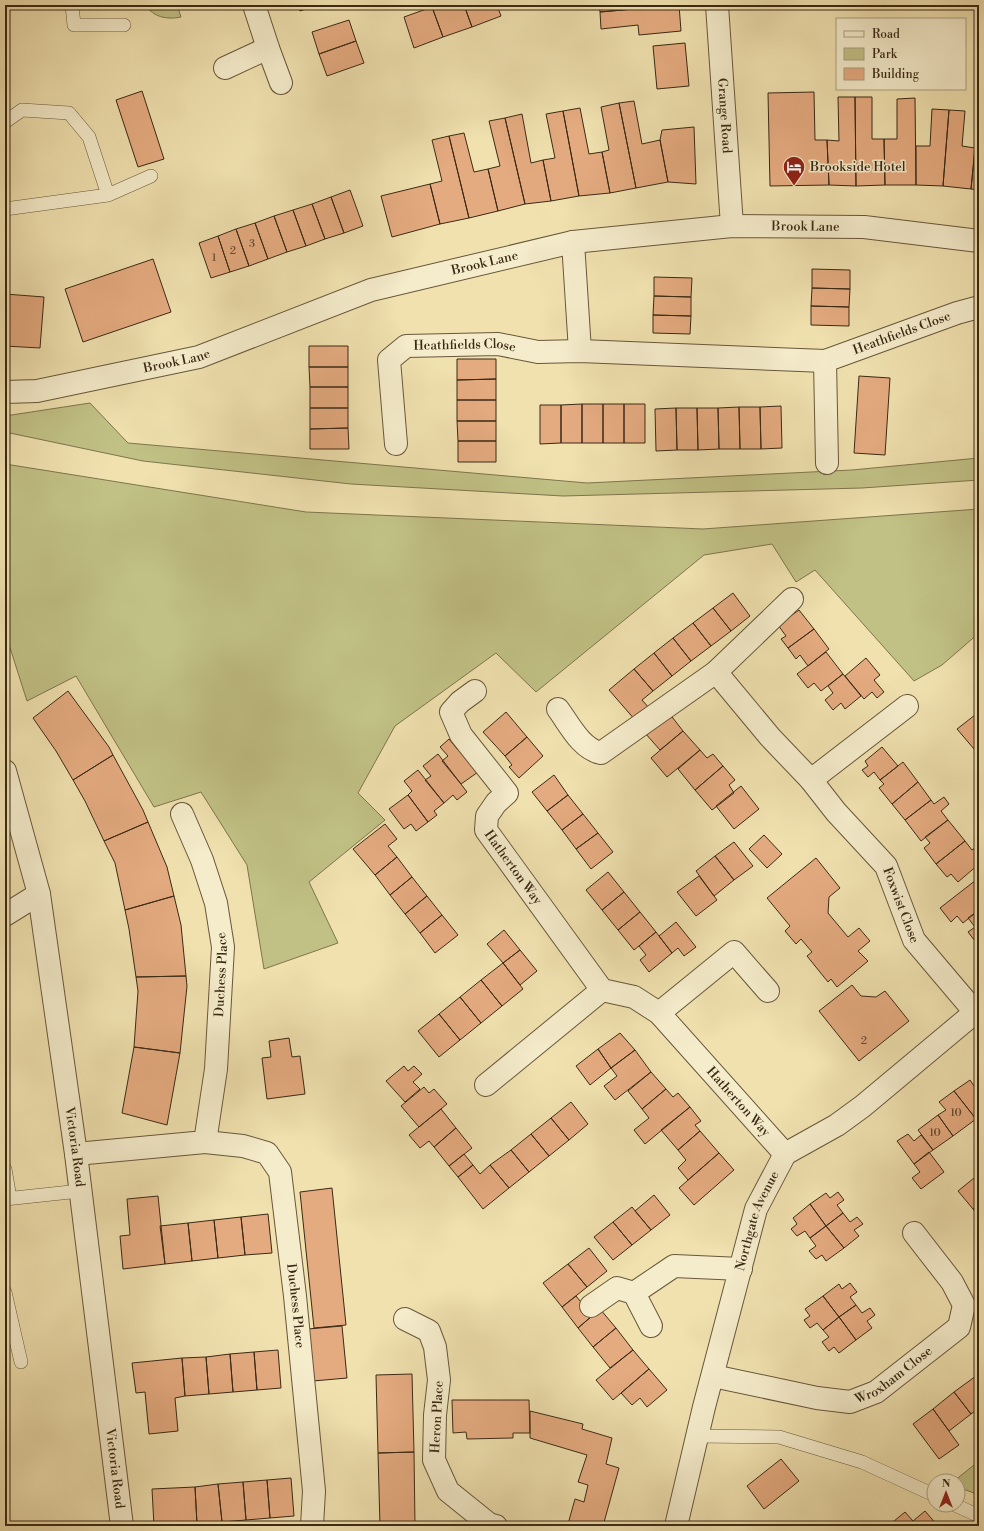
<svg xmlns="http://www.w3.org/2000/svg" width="984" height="1531" font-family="'Libre Bodoni',serif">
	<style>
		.green { fill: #c1c185; stroke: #7e754c }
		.building { fill: #e5ab80; stroke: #3a2914 }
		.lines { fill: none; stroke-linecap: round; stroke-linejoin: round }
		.service-casing { stroke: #68573b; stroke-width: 14 }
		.minor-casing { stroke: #68573b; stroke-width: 24 }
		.tertiary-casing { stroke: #68573b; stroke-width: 24 }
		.service { stroke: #f5eccb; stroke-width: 13 }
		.minor { stroke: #f5eccb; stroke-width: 22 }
		.tertiary { stroke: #f5eccb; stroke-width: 22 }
		.labels { text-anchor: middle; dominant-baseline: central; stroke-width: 3; stroke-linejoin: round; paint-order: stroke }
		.number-label { font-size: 11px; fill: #654a2f }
		.street-label { font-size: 13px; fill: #3a2914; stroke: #f5eccb }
		.poi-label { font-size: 13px; fill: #3a2914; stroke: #f5eccb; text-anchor: start }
	</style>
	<rect width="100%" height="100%" fill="#f0e1af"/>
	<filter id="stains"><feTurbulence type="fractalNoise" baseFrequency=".005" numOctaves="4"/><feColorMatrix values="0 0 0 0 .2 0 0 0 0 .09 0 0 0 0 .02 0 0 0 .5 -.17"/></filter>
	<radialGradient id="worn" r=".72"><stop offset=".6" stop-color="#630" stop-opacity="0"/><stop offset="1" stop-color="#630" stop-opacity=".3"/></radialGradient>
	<path class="green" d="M145,5H177L181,17C166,20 154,17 145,5Z
		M90,403L128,443L587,483L852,470L979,458V480L862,488L563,496L351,484L143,461L5,432V416Z
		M5,464L306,512L703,529L979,509V633L942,665L914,681L815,570L796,582L772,544L704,555L536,692L496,653L395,726L358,793L385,820L309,882L338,943L264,969L247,865L201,792L154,807L76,676L27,701L5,632Z
		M979,1461V1495L958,1487V1481H954Z"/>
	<path class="building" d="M298,5H318L300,11Z
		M439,5H464L472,27L443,37L432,7Z
		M464,5H497L501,16L472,27Z
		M599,5H676L600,12Z
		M679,5L681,31L639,35L638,25L601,29L600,12Z
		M432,7L443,37L414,48L404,17Z
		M349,20L356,41L319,54L312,32Z
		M356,41L364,63L327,76L319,54Z
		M685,43L689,86L657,89L653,46Z
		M142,91L164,159L138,167L116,100Z
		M814,92L815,140H827L829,185L770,186L768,93Z
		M838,97H855L856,186L829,185L827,140L839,141Z
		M855,97H872V139H884L885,185L856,186Z
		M915,98L916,185H885L884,139H897V99Z
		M634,101L642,144L660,140L668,182L636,188L619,103Z
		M619,103L636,188L610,193L602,152L609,150L601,107Z
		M580,108L589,154L602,152L610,193L579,196L563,111Z
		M932,109L949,110L943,186L916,185V146H930Z
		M949,110L965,111L962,146L975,148L971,189L943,186Z
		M563,111L579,196L551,201L543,160L555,158L546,114Z
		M522,114L531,163L543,160L551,201L525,204L505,118Z
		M505,118L525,204L498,211L488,169L500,166L489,121Z
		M694,127L696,184L668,182L660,140L662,130Z
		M464,133L474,172L488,169L498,211L469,218L449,136Z
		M449,136L469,218L440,224L430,184L442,181L432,140Z
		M975,148L979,149V190L971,189Z
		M430,184L440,224L392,237L381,196Z
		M350,190L363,226L344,233L331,197Z
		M331,197L344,233L325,239L312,204Z
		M312,204L325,239L306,246L293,210Z
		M293,210L306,246L287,252L274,216Z
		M274,216L287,252L268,259L255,223Z
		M255,223L268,259L249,266L236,229Z
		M236,229L249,266L230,272L218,236Z
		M218,236L230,272L211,278L199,243Z
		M153,259L171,312L83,342L65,289Z
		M812,269L850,270V289L812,288Z
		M654,277L692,278L691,297L654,296Z
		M812,288L850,289L849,307L811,306Z
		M5,294L44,297L40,348L5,346Z
		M654,296L691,297V316L653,315Z
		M811,306L849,307V326L811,325Z
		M653,315L691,316L690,334L653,333Z
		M309,346H348V367H309Z
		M457,359H496V379L457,380Z
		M309,367H348V387H310Z
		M859,376L890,378L885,455L854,453Z
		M496,379V400H457V380Z
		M310,387H348V408H310Z
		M457,400H496V421H457Z
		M582,404H603V443H582Z
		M582,404V443H561V405Z
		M603,404H624V443H603Z
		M624,404H645V443H624Z
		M540,405H561V443L540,444Z
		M781,406L782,448L761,449L760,407Z
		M739,407H760L761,449H740Z
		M739,407L740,449H719L718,408Z
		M310,408H348V428L310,429Z
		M676,408H697L698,450H677Z
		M676,408L677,450L656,451L655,409Z
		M697,408H718L719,449L698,450Z
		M457,421H496V441H458Z
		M348,428L349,449H310V429Z
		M458,441H496V462H458Z
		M733,593L750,616L731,631L713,608Z
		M713,608L731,631L711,646L693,623Z
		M799,610L814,629L788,648L781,639L786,636L778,625Z
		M693,623L711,646L691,661L673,638Z
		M814,629L829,649L808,666L800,655L796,659L788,648Z
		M673,638L691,661L672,676L654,653Z
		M826,652L843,674L821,691L814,683L808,688L797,674Z
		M654,653L672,676L653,691L634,669Z
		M866,658L880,675L874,680L884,692L877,698L872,692L864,699L845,676Z
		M634,669L653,691L642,700L650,709L636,721L609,690Z
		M843,674L861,696L845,709L841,703L833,710L825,700L833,693L828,686Z
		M68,691L109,747L113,755L73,780L56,751L33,718Z
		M506,712L527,737L505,756L483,732Z
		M669,713L683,731L660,750L645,733Z
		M975,715L979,720V745L974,749L957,729Z
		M683,731L700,750L667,777L651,758Z
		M527,737L543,756L519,778L509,767L512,765L505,756Z
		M449,739L458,750L463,746L481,770L461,784L442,761L448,756L440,747Z
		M882,747L898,766L880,780L874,772L868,777L862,770L868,766L865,761Z
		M700,750L707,758L713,754L723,766L695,790L678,769Z
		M438,754L467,792L457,800L453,795L444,803L425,780L431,776L423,766Z
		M113,755L143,810L148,822L104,841L85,801L73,780Z
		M903,762L918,782L892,804L879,788L884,784L880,780Z
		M723,766L735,780L729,785L734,793L712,810L695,790Z
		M418,770L444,803L434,811L437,815L428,822L408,795L412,791L404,781Z
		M554,775L568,795L547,811L532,792Z
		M918,782L931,800L905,820L892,804Z
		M741,786L759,809L734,829L716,806Z
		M408,795L428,822L416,831L411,824L404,829L389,809Z
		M568,795L583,814L562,830L547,811Z
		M944,797L949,804L941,811L948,820L921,841L905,820L931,800L934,804Z
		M583,814L598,833L576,849L562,830Z
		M948,820L965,841L936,864L924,848L930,843L925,837Z
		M148,822L167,867L174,896L125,910L115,863L104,841Z
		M385,824L397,839L388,846L397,857L375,875L353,849Z
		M598,833L613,852L591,869L576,849Z
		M764,835L782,854L767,868L749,849Z
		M965,841L972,850L979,845V864L958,882L951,874L947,877L936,864Z
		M734,842L753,866L734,880L715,856Z
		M715,856L734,880L714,896L696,871Z
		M397,857L412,877L390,895L375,875Z
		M816,858L840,888L829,897L828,913L848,937L859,928L870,941L858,951L868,961L837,987L831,979L828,982L807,956L812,952L801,939L796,944L785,931L790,926L767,898Z
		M608,872L624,892L602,910L586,890Z
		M699,876L717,900L696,916L677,892Z
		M412,877L427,896L405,914L390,895Z
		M976,880L979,885V910L963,923L957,916L951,922L940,908Z
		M624,892L640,912L618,930L602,910Z
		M174,896L181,925L186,976L136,977L129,929L125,910Z
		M427,896L442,915L420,933L405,914Z
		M979,910V944L978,945L968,932L975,927L968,918Z
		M640,912L656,932L634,950L618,930Z
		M442,915L458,935L435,953L420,933Z
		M676,922L696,947L684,956L678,948L672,953L659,936Z
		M504,930L520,950L503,963L487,944Z
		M656,932L672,953L649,972L640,960L646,955L639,946Z
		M520,950L537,971L520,985L503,963Z
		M503,963L523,989L502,1006L481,980Z
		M186,976L187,986L180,1053L134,1047L138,991L136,977Z
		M481,980L502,1006L481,1023L460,997Z
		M852,985L861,996L876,997L885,991L909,1021L859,1061L819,1011Z
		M460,997L481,1023L460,1040L439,1014Z
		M439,1014L460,1040L439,1057L418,1031Z
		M620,1033L635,1050L611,1068L598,1049Z
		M289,1038L292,1057L300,1056L305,1094L267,1099L262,1058L271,1057L269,1041Z
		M134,1047L180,1053L167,1125L122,1113Z
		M598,1049L611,1068L590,1085L576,1066Z
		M635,1050L651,1072L615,1100L604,1086L617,1076L611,1068Z
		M404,1066L408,1071L414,1066L422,1074L413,1082L420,1089L405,1102L386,1081Z
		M651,1072L666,1089L642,1109L628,1091Z
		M970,1080L974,1086L979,1083V1117L976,1119L954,1091Z
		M424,1087L429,1093L434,1089L447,1104L419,1127L401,1106Z
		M666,1089L673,1097L678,1093L690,1107L645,1144L634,1130L649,1118L642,1109Z
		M954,1091L976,1119L953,1136L938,1115L946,1110L939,1102Z
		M571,1102L588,1124L569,1140L551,1118Z
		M690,1107L701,1121L695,1125L700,1131L678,1150L661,1130Z
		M441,1109L456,1128L434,1147L429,1141L420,1148L409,1135Z
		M938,1115L953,1136L933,1150L918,1130Z
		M551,1118L569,1140L549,1156L531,1134Z
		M456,1128L472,1148L449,1166L434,1147Z
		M700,1131L719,1153L688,1180L678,1168L686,1160L678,1150Z
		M531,1134L549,1156L529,1172L511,1150Z
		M908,1134L914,1141L921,1135L933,1150L914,1164L897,1141Z
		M511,1150L529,1172L509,1188L490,1165Z
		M929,1152L944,1172L921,1189L912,1178L920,1172L914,1164Z
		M719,1153L734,1170L694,1205L679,1188Z
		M464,1154L473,1165L458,1177L449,1166Z
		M473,1165L480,1174L490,1165L509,1188L483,1209L458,1177Z
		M979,1174V1205L973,1209L958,1191Z
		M332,1188L346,1325L314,1328L300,1192Z
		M838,1192L844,1200L837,1205L843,1213L826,1226L810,1204L826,1193L830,1198Z
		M654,1195L670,1215L651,1230L635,1211Z
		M158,1196L165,1264L123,1269L120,1236L130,1235L127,1199Z
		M810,1204L826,1226L810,1238L805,1231L797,1236L791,1229L797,1224L793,1218Z
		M979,1205V1226L975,1220L979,1217L973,1209Z
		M632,1207L651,1230L632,1245L613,1222Z
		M843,1213L850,1222L857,1217L863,1224L854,1230L859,1236L844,1248L826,1226Z
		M268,1214L272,1253L245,1255L241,1217Z
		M241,1217L245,1255L218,1258L214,1220Z
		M214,1220L218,1258L192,1261L188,1223Z
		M613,1222L632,1245L613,1260L594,1237Z
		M188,1223L192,1261L165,1264L160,1226Z
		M826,1226L844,1248L826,1261L822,1255L816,1259L809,1251L816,1246L810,1238Z
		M589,1248L607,1271L587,1287L568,1264Z
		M568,1264L587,1287L562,1307L543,1283Z
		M850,1283L857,1292L850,1297L856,1305L839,1317L823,1296L839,1284L842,1289Z
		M576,1296L592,1316L578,1328L562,1307Z
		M823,1296L839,1317L823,1330L817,1323L810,1328L804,1320L810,1316L805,1309Z
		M856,1305L862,1313L870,1308L875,1315L867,1321L872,1328L856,1340L839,1317Z
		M600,1309L616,1328L593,1347L578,1328Z
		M839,1317L856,1340L839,1353L834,1347L829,1351L822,1342L829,1337L823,1330Z
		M342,1326L347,1378L313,1381L308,1329Z
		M616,1328L633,1350L610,1368L593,1347Z
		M278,1350L281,1388L257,1390L254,1352Z
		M633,1350L649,1369L613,1400L596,1380Z
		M254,1352L257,1390L233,1392L230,1354Z
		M230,1354L233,1392L209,1394L206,1357Z
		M206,1357L209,1394L185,1396L182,1358Z
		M182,1358L185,1396L175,1398L178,1431L149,1434L145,1392L136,1393L132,1363Z
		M649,1369L667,1390L647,1407L640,1398L632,1405L621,1393Z
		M412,1374L414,1452L378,1453L376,1375Z
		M976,1376L979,1379V1408L971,1414L954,1392Z
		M954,1392L971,1414L949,1431L933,1409Z
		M452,1400H529L530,1433H513V1438L467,1439L466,1432L453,1433Z
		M933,1409L959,1445L939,1459L913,1424Z
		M530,1411L583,1424L582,1429L612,1438L606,1464L619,1468L603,1526H573L568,1524L575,1499L584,1502L588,1485L578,1482L587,1455L530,1438Z
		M414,1452L415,1526H380L378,1453Z
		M781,1459L799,1481L764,1509L747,1486Z
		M291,1478L294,1516L270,1518L267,1480Z
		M267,1480L270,1518L246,1520L243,1482Z
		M243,1482L246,1520L222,1522L218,1484Z
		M218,1484L222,1522L197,1524L195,1487Z
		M195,1487L197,1524L154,1526L152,1489Z
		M925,1511L938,1526H888L905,1512L913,1521Z"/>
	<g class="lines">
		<g class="service-casing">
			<path id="service" d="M72,5L74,25H124
				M5,122L22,110L69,113L89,137L108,195
				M5,209L108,195L151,176
				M5,1169L10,1198
				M5,1199L80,1191
				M5,1292L21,1362
				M697,1436L779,1437L862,1462L934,1495
				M955,1505L979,1516"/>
		</g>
		<g class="minor-casing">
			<g id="minor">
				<path d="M254,5L268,48L281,83"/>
				<path id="s1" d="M717,5L732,226"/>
				<path d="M225,68L268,48"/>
				<path d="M573,242L580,351"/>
				<path d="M825,361L827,463"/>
				<path id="s2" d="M396,444L389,360L406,346L498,344L538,352L580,351L825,361L957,313L979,307"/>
				<path id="s3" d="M716,672L770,737L811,780L836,812L886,866L914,940L975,1012"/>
				<path id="s4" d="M475,691L460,702L451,712L461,735L507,793L496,803L487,816L486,830L602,990L634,997L659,1013L785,1154"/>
				<path d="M558,709C569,724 581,749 601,753L716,672L792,599"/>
				<path d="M811,780L907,706"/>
				<path d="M659,1013L734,952L768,991"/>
				<path d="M486,1085L602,990"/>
				<path id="s5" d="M205,1142L243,1146L267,1153L280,1172L295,1296L314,1491L312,1526"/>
				<path id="s6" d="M76,1154L205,1142L216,1069L223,947L216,903L202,860L182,814"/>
				<path d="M634,1293L651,1326"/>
				<path d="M591,1306L617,1288L634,1293L674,1266L741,1269"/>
				<path d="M405,1319L429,1331L435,1347L439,1380L435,1415L434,1460L448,1491L489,1524L496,1526"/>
				<path id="s7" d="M713,1376L817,1398L850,1402L876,1392L959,1327L964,1305L952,1282L914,1233"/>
				<path id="s8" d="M676,1526L704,1407L756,1209L785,1154L837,1125L863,1106L979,1009"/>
			</g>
		</g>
		<g class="tertiary-casing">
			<g id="tertiary">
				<path id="s9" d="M5,392L37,391L199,357L371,290L573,242L732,226L864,227L979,241"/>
				<path id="s10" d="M5,771L39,894L76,1154L122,1526"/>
				<path d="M5,915L39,894"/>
			</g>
		</g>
		<use href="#service" class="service"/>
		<use href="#minor" class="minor"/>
		<use href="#tertiary" class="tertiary"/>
	</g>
	<defs>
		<g id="hotel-pin" transform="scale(1.15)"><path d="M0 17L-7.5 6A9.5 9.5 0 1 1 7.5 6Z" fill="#8f2418" stroke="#f5eccb"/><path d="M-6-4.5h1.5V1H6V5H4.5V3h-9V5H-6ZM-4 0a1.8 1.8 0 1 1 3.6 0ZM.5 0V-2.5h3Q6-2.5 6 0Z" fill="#fff"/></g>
	</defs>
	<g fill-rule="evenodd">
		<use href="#hotel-pin" x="794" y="167"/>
	</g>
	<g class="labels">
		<g class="number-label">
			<text x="252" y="244">3</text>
			<text x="233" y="251">2</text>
			<text x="214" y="258">1</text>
			<text x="864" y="1041">2</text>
			<text x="956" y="1113">10</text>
			<text x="935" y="1133">10</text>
		</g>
		<g class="street-label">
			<text stroke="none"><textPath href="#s1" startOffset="111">Grange Road</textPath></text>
			<text stroke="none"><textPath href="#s9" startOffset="823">Brook Lane</textPath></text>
			<text stroke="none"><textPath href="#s9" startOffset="499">Brook Lane</textPath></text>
			<text stroke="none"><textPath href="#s2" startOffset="608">Heathfields Close</textPath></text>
			<text stroke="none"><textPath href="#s2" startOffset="165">Heathfields Close</textPath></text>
			<text stroke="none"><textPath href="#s9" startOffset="175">Brook Lane</textPath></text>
			<text stroke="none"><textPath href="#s4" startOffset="222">Hatherton Way</textPath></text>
			<text stroke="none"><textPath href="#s3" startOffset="300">Foxwist Close</textPath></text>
			<text stroke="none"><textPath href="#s6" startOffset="298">Duchess Place</textPath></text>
			<text stroke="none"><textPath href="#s4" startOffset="555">Hatherton Way</textPath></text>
			<text stroke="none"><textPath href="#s10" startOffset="383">Victoria Road</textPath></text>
			<text stroke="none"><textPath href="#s8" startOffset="316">Northgate Avenue</textPath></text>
			<text stroke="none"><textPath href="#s5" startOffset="221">Duchess Place</textPath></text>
			<text stroke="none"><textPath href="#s7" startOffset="191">Wroxham Close</textPath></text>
			<text transform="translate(437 1417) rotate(-87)">Heron Place</text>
			<text stroke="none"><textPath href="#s10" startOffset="707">Victoria Road</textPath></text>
		</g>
		<g class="poi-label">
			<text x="810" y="167">Brookside Hotel</text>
		</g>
	</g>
	<rect width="984" height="1531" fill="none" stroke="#f0e1af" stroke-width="20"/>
	<rect x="6" y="6" width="972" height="1519" fill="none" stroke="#3a2914" stroke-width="2"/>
	<rect x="10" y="10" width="964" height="1511" fill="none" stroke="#3a2914"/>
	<rect x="836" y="18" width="130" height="72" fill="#f5eccb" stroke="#aa9e82"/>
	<rect x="844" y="31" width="20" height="6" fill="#f5eccb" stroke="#aa9e82"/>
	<text x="872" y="38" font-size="12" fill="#3a2914">Road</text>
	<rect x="844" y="48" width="20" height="12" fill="#c1c185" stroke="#aa9e82"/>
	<text x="872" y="58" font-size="12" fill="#3a2914">Park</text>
	<rect x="844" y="68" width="20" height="12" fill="#e5ab80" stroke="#aa9e82"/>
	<text x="872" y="78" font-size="12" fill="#3a2914">Building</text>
	<g transform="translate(946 1493)"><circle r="19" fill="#f5eccb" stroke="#aa9e82"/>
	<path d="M0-3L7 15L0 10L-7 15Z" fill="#8f2418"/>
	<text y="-6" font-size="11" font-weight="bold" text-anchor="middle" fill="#3a2914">N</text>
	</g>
	<rect width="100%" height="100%" filter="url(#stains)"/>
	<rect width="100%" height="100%" fill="url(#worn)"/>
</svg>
